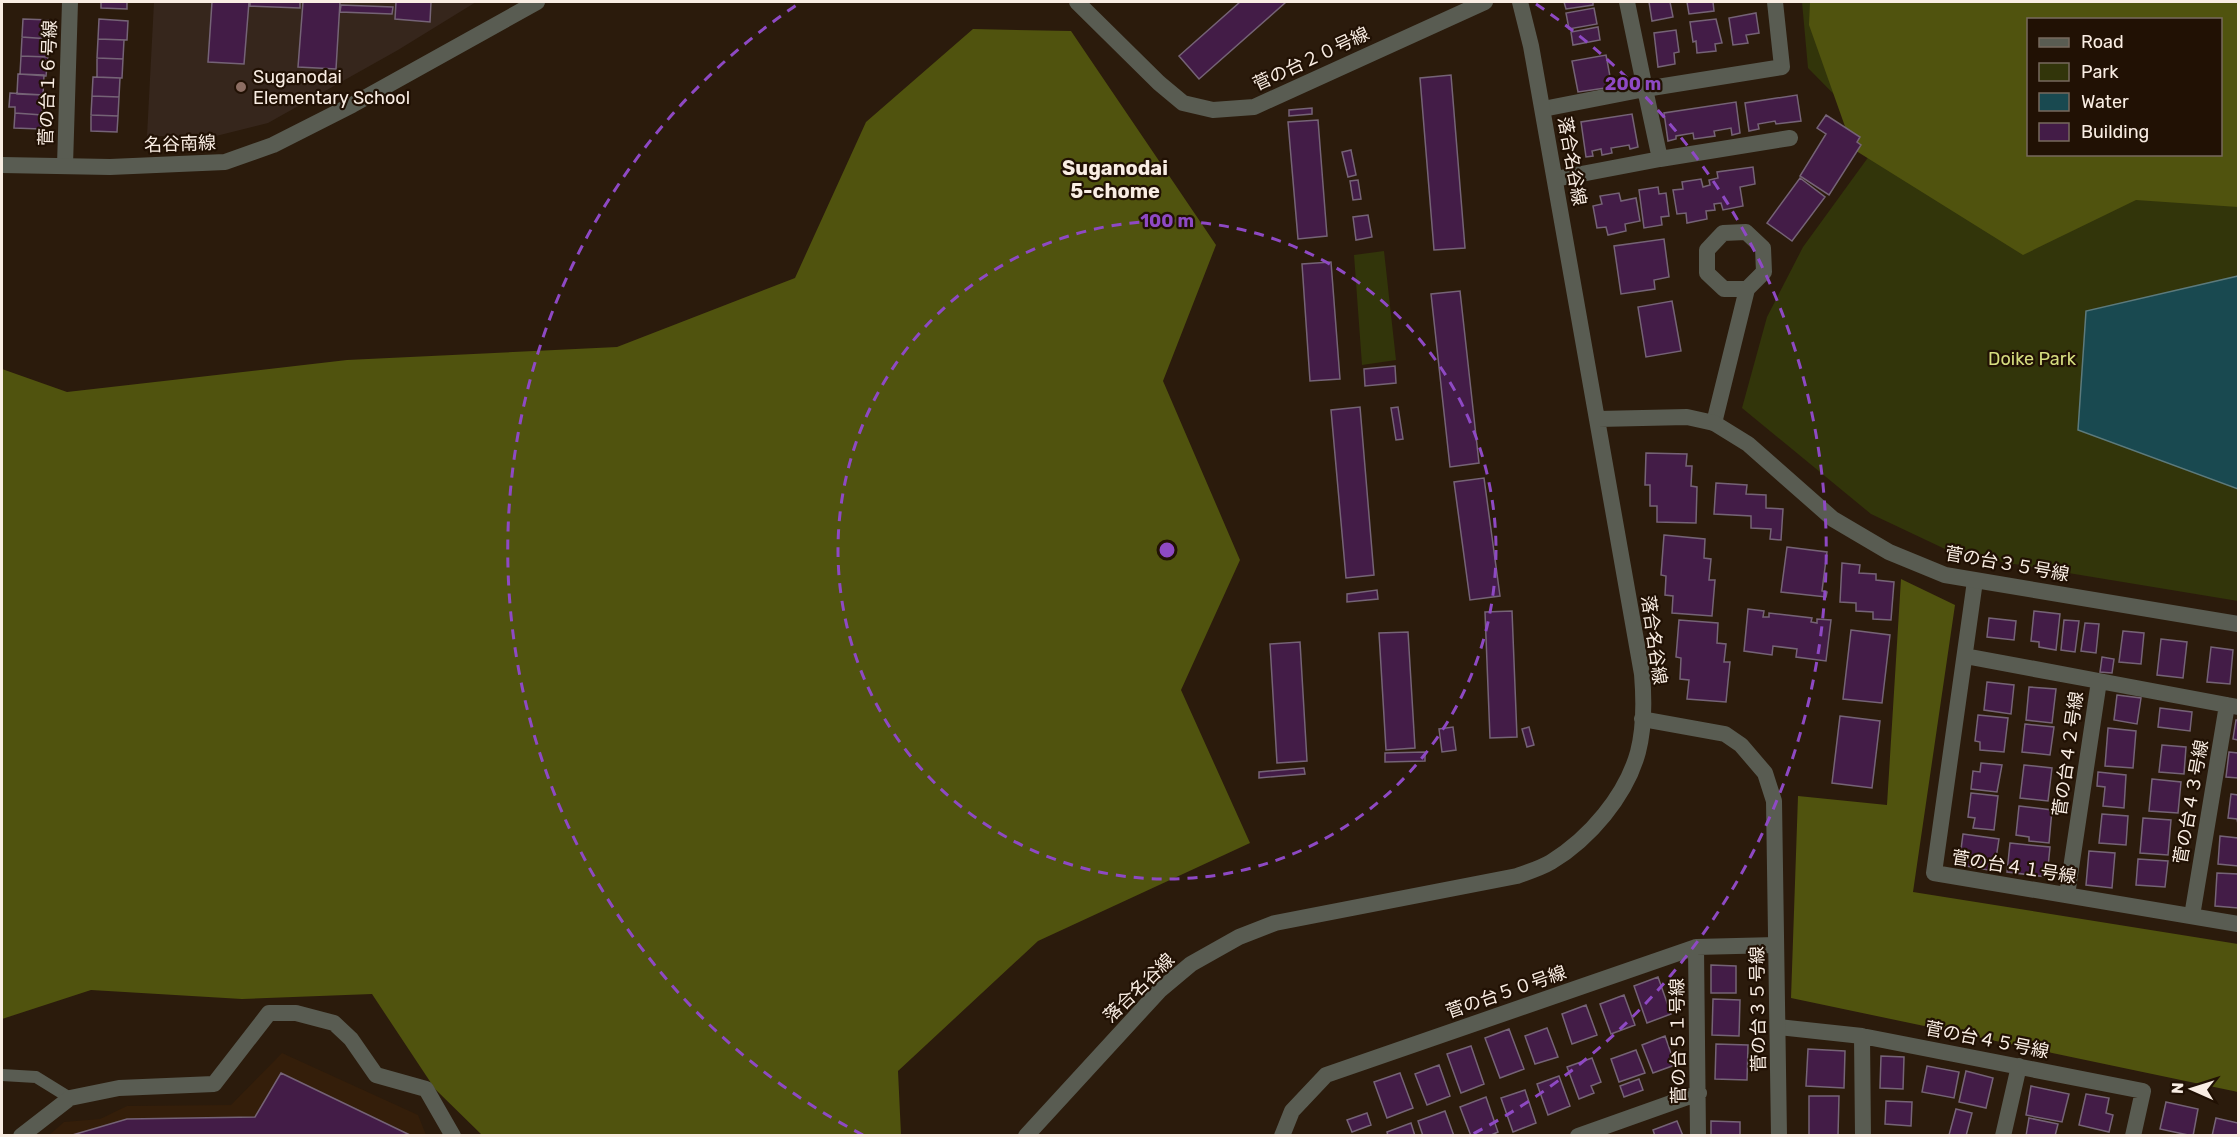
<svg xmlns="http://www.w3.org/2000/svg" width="2240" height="1137" font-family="Rubik,'Noto Sans JP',sans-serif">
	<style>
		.built { fill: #341e0a }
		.education { fill: #36261c }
		.green { fill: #32350a; fill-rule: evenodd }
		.forest { fill: #50530e; fill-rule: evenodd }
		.water { fill: #194950; stroke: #5c7a7c; stroke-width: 1.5 }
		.building { fill: #431c47; stroke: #756376; stroke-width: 1.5 }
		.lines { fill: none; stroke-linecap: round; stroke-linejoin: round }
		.service { stroke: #595c52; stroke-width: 12 }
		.minor { stroke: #595c52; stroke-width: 16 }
		.tertiary { stroke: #595c52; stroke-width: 16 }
		.ring { fill: none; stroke: #8e49c4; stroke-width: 3; stroke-dasharray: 10 8 }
		.education-dot { fill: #8d6e63; stroke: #211104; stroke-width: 2 }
		.labels { text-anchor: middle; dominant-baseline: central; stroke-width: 4.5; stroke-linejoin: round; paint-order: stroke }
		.street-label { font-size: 18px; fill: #f9ede3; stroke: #211104 }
		.poi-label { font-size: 18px; fill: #f9ede3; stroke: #211104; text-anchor: start }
		.park-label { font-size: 18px; fill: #d5dc7f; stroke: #211104 }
		.neighbourhood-label { font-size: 20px; font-weight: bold; fill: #f9ede3; stroke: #211104 }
		.centre { fill: #8e49c4; stroke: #211104; stroke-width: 3 }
		.ring-label { font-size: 18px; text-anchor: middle; font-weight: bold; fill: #8e49c4; stroke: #211104; stroke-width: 4.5; stroke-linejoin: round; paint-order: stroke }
	</style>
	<rect width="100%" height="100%" fill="#2b1b0c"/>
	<path class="built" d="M282,1053L418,1115L426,1135L48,1136L64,1122L100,1119L127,1106L231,1105Z"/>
	<path class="education" d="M154,2H476L398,50L268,123L216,136H147Z"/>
	<path class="green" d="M1802,2H2238V601L2002,562L1945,549L1871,514L1742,408L1767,317L1803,247L1880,141L1808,68ZM2028,20H2220V154H2028Z
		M1384,251L1396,360L1362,365L1354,255Z"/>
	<path class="forest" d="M1810,2H2238V207L2136,200L2023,255L1853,149L1809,25ZM2028,20H2220V154H2028Z
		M973,29L1071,31L1216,245L1163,381L1240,560L1181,690L1250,843L1038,941L898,1071L901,1135H482L435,1089L372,994L242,999L91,990L2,1019V369L67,392L347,360L617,347L795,278L866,122Z
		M1901,579L1955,605L1913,892L2238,944V1092L1791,998L1798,796L1887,805Z"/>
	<path class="water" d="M2238,276V489L2078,430L2086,311Z"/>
	<path class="building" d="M101,2H127V9L101,8Z
		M212,2H249L244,64L208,62Z
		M250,2H300V8L250,6Z
		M303,2H340L336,69L298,67Z
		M396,2H431L430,22L395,19Z
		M1240,2H1286L1199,79L1179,56Z
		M1564,2H1593V5L1566,9Z
		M1649,2H1670L1673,17L1652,21Z
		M1687,2H1713L1714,11L1689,14Z
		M341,5L393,7L392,14L340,12Z
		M1594,8L1597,24L1569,29L1566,13Z
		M1756,13L1759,33L1746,35L1748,43L1733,45L1729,18Z
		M23,19L50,20L49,39L22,37Z
		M99,19L128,21L127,40L98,39Z
		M1716,19L1722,43L1715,44L1716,51L1697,53L1696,41L1693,42L1690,22Z
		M1598,27L1600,40L1573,45L1571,32Z
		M1676,30L1679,52L1674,53L1675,64L1658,67L1654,33Z
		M22,37L49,39L48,57L21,56Z
		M98,39L124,40L123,59L97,58Z
		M1606,55L1612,87L1578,92L1572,61Z
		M21,56L48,57L46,76L20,74Z
		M97,58L123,59L122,78L97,77Z
		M18,74L44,75L43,95L17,94Z
		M1451,75L1465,248L1434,250L1420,78Z
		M93,77L120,78L119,97L92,96Z
		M10,93L43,95L42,115L15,113V107H9Z
		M1797,95L1801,121L1776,124L1775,121L1758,124L1759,129L1749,131L1745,103Z
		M92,96L119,97L118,116L91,115Z
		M1736,102L1740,133L1732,135L1731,128L1714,131L1715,136L1694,139L1693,133L1676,136V139L1668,141L1664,113Z
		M1312,108V114L1289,116V110Z
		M15,113L42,115L41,129L14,128Z
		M1632,114L1638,147L1630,149L1629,145L1611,148L1612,153L1602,155L1601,149L1592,151L1593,156L1586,157L1581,122Z
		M91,115L118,116L117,132L91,131Z
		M1826,115L1860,137L1857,142L1861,145L1829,195L1800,176L1826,134L1817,128Z
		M1318,120L1327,236L1298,239L1288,122Z
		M1351,150L1356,175L1348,177L1342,152Z
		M1753,167L1755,184L1740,187L1743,206L1723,210L1721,203L1714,204L1715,210L1706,211L1707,219L1687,223L1686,213L1677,214L1673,190L1683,189L1682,182L1701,179L1703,187L1710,185L1709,180L1718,178L1717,172Z
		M1800,178L1825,197L1792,241L1767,223Z
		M1358,180L1361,199L1353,200L1350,181Z
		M1658,187L1659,194L1666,193L1669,216L1661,217L1662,225L1644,228L1639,190Z
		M1619,193L1621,201L1636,198L1640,221L1625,224L1626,231L1608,235L1606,227L1597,228L1593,206L1602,204L1600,196Z
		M1368,215L1372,237L1356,240L1353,217Z
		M1664,239L1669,277L1654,280L1655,289L1621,294L1614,246Z
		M1331,262L1340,379L1310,381L1302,264Z
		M1460,291L1479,463L1450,467L1431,294Z
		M1672,301L1681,351L1646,357L1638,307Z
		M1395,366L1396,383L1365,386L1364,369Z
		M1360,407L1374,575L1346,578L1331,410Z
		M1398,407L1403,439L1396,440L1391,408Z
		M1646,453L1687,454L1686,466H1692L1691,486L1697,487L1696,523L1657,522V506H1650V485H1645Z
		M1484,478L1500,596L1470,600L1454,482Z
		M1716,483L1747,485L1746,494L1766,495V508L1783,509L1781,540L1770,539L1771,529L1751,528V516L1714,514Z
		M1664,535L1705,539L1704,558L1711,559L1709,580H1715L1712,616L1672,613L1673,596L1665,595L1666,576L1661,575Z
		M1787,547L1827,552L1822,591L1827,592L1826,597L1781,592Z
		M1842,563L1860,565L1859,573L1876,574V580L1894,582L1891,620L1873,619V612L1856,611V603L1840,602Z
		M1377,590L1378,599L1347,602V594Z
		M1748,609L1764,611L1763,617H1769V613L1812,618L1811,622L1817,623V619L1831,620L1826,661L1796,657L1797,649L1773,646L1772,655L1744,651Z
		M1512,611L1517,737L1490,738L1485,612Z
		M2034,611L2060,614L2056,650L2039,647V642L2031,641Z
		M1989,618L2016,621L2014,640L1987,637Z
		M1679,620L1718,623L1717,643L1726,644L1724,662H1730L1726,702L1687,699L1689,680L1680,679L1681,658L1676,657Z
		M2064,620L2079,621L2075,652L2061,650Z
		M2085,623L2099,624L2096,653L2081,651Z
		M1851,630L1890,635L1882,703L1843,699Z
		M2123,631L2144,633L2141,664L2119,662Z
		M1408,632L1415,748L1386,750L1379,633Z
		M2161,639L2187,642L2183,678L2157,675Z
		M1300,642L1307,761L1277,763L1270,644Z
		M2211,647L2233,650L2230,684L2207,682Z
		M2102,657L2114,659L2112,673L2100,672Z
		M1987,682L2014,685L2011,714L1984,710Z
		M2029,687L2056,689L2052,723L2026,720Z
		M2117,695L2141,698L2137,724L2114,720Z
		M2160,708L2192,712L2190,731L2158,727Z
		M1978,715L2008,718L2004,752L1980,750V742L1975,741Z
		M1840,716L1880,721L1872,788L1832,783Z
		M2236,720H2238V740L2233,739Z
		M2025,724L2054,727L2050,755L2022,752Z
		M1453,727L1456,750L1442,752L1439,729Z
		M1529,727L1534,745L1527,747L1522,729Z
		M2108,728L2136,731L2133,768L2105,766Z
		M2162,745L2186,747L2184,774L2159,772Z
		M1425,752V761L1385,762V753Z
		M2229,752L2238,753V778L2226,777Z
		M1981,763L2002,765L1997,792L1971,789L1973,771L1980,772Z
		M2024,765L2052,768L2048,801L2020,798Z
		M1304,768L1305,774L1259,778V772Z
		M2098,772L2126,775L2124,808L2103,806L2105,787L2097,786Z
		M2152,779L2181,782L2178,813L2149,811Z
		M1971,793L1998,796L1994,830L1973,828L1975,818L1968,817Z
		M2231,794L2238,795V824L2237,819L2228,818Z
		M2019,806L2052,810L2049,843L2029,841V837L2016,835Z
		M2102,814L2128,816L2126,845L2099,843Z
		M2143,818L2171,820L2168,855L2140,853Z
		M1963,834L1999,839L1994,871L1959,865Z
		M2220,836L2238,838V866L2218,864Z
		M2010,843L2050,847L2047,877L2007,872Z
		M2089,851L2115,853L2112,888L2086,885Z
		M2138,859L2168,861L2165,887L2136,885Z
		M2217,873L2238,874V908L2215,906Z
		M1711,965L1736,966V993H1711Z
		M1658,977L1671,1014L1647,1023L1634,986Z
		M1624,995L1635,1025L1611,1034L1600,1004Z
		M1713,999L1740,1000L1739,1036L1712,1035Z
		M1586,1005L1597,1035L1572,1044L1562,1014Z
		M1547,1028L1558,1057L1535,1064L1525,1036Z
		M1509,1029L1524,1069L1500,1078L1485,1038Z
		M1665,1036L1675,1065L1653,1073L1642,1045Z
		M1716,1044L1748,1045L1747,1080L1715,1079Z
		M1471,1046L1484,1084L1461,1093L1447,1054Z
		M1808,1049L1845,1051L1844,1088L1806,1086Z
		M1636,1050L1645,1073L1619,1082L1611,1059Z
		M1881,1056L1904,1057L1903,1089L1880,1088Z
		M1592,1058L1601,1082L1591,1086L1594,1093L1579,1099L1567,1067Z
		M1439,1065L1450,1096L1427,1105L1415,1074Z
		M1927,1066L1959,1072L1954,1098L1922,1092Z
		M1966,1071L1993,1078L1986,1108L1959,1102Z
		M281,1073L412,1136H69L127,1119L255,1117Z
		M1400,1073L1413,1108L1387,1118L1374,1082Z
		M1559,1076L1570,1106L1548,1115L1537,1084Z
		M1639,1079L1643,1090L1624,1097L1620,1086Z
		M2031,1086L2069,1094L2062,1122L2026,1115Z
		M1525,1090L1536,1123L1513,1132L1501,1098Z
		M2086,1094L2109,1098L2106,1113L2113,1115L2109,1132L2079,1125Z
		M1809,1096H1839L1838,1136H1809Z
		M1486,1097L1498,1132L1489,1136H1471L1460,1107Z
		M1886,1101L1912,1102L1911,1126L1885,1124Z
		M2166,1102L2198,1109L2193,1136L2160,1129Z
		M1956,1109L1972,1113L1966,1136L1949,1135Z
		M1445,1111L1454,1136H1423L1418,1121Z
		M1367,1113L1371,1125L1352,1132L1347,1120Z
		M2029,1118L2058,1124L2055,1136H2026Z
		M2216,1118L2238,1123V1136H2212Z
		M1677,1121L1683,1136H1655L1653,1130Z
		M1711,1121L1740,1122V1136H1711Z
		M1411,1123L1415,1136H1388L1387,1132Z"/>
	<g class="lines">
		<path class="service" d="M2,1075L36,1077L70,1098"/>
		<path class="minor" d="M1077,2L1159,83L1183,103L1213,110L1254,107L1485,2
			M1627,2L1645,89L1782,67L1775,2
			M1543,109L1645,89L1660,159
			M65,165L70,2
			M1555,179L1660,159L1790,138
			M1714,423L1747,289L1764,272L1763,248L1746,232L1723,233L1707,250V273L1724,289H1747
			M1975,581L1934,873L2238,924
			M1965,656L2099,681L2067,895
			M2099,681L2227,705
			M2192,916L2227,705L2238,707
			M1696,947L1698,1136
			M1778,1027L1862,1036L2143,1091L2133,1136
			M1862,1036L1863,1136
			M21,1136L70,1098L119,1088L214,1084L269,1013H296L334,1023L351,1039L376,1075L426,1089L453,1136
			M1282,1136L1292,1111L1326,1075L1696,947L1776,945
			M1578,1136L1699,1093
			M2003,1136L2019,1066"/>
		<path class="tertiary" d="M2,165L110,167L225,162L273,145L352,105L537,2
			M1598,419L1687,417L1714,423L1748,444L1833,519L1889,552L1945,575L2238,624
			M1642,719L1725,734L1741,745L1765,773L1774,801L1779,1136
			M1026,1136L1160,990L1191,964L1239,937L1275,923L1517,876C1528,872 1541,868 1551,862C1589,839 1626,796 1638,752C1644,729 1644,698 1642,674L1531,46L1520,2"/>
	</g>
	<g class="ring">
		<circle cx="1167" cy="550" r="329"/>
		<path d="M863 1135A659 659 0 0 1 798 4M1536 4A659 659 0 0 1 1471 1135"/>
	</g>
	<circle class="education-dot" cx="241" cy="87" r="6"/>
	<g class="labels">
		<g class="street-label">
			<text transform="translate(1311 59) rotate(-25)">菅の台２０号線</text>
			<text transform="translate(48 83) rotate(-88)">菅の台１６号線</text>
			<text transform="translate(180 144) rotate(-2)">名谷南線</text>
			<text transform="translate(1572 161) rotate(80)">落合名谷線</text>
			<text transform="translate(2007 564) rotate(10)">菅の台３５号線</text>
			<text transform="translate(1654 640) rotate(82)">落合名谷線</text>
			<text transform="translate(2068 754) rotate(-82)">菅の台４２号線</text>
			<text transform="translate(2191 802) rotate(-80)">菅の台４３号線</text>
			<text transform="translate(2014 867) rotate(9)">菅の台４１号線</text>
			<text transform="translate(1139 988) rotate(-44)">落合名谷線</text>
			<text transform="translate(1506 992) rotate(-19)">菅の台５０号線</text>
			<text transform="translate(1758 1009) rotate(-91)">菅の台３５号線</text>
			<text transform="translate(1987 1040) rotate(11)">菅の台４５号線</text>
			<text transform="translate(1678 1041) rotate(-91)">菅の台５１号線</text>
		</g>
		<g class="poi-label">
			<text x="253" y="77">Suganodai<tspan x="253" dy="21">Elementary School</tspan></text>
		</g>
		<g class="park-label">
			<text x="2032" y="359">Doike Park</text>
		</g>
		<g class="neighbourhood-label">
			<text x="1115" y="168">Suganodai<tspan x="1115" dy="23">5-chome</tspan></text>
		</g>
	</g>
	<circle cx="1167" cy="550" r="9" class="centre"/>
	<g class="ring-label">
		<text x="1633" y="90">200 m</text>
		<text x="1167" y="227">100 m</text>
	</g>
	<rect width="2240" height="1137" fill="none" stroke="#f9ede3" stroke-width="6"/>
	<rect x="2027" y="18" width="195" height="138" fill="#211104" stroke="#77695d" stroke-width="1.5"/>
	<rect x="2039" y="38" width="30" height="9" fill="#595c52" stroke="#77695d" stroke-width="1.5"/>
	<text x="2081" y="48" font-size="18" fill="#f9ede3">Road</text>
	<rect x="2039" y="63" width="30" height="18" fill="#32350a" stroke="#77695d" stroke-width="1.5"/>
	<text x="2081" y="78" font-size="18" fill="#f9ede3">Park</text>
	<rect x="2039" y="93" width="30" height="18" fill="#194950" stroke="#77695d" stroke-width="1.5"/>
	<text x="2081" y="108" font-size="18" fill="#f9ede3">Water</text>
	<rect x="2039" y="123" width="30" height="18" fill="#431c47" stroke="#77695d" stroke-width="1.5"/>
	<text x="2081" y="138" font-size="18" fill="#f9ede3">Building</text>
	<g transform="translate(2192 1089) rotate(273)" stroke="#211104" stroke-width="4.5" paint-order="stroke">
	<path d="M0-4.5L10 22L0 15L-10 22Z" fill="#f9ede3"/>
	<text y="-9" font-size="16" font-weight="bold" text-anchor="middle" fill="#f9ede3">N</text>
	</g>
</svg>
